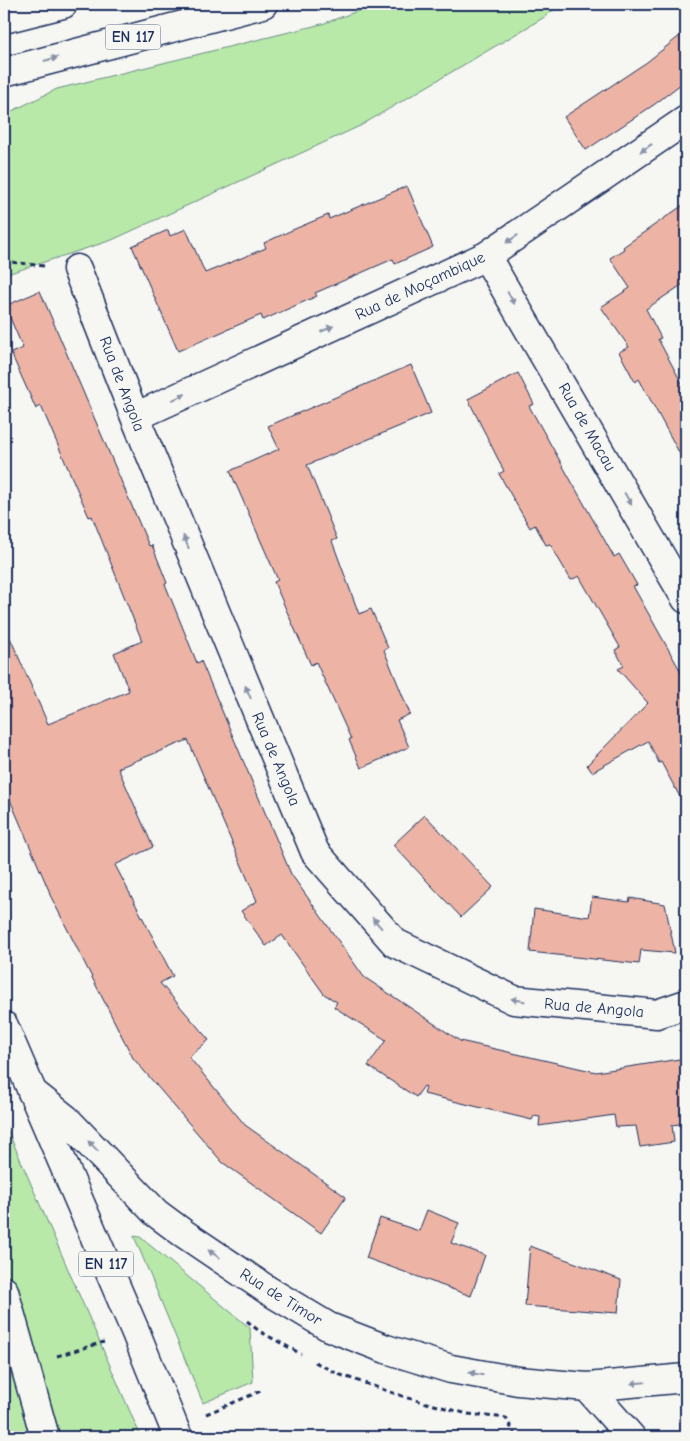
<svg xmlns="http://www.w3.org/2000/svg" width="690" height="1441" font-family="'Comic Neue',sans-serif">
	<style>
		.green { fill: #b8e9a9; stroke: #6a8c84 }
		.building { fill: #edb4a5; stroke: #1b2f5e }
		.lines { fill: none; stroke-linecap: round; stroke-linejoin: round }
		.minor-casing { stroke: #1b2f5e; stroke-width: 31 }
		.major-casing { stroke: #1b2f5e; stroke-width: 31 }
		.path { stroke: #1b2f5e; stroke-width: 3; stroke-dasharray: 5 4; stroke-linecap: butt }
		.minor { stroke: #f6f6f2; stroke-width: 28 }
		.major { stroke: #f6f6f2; stroke-width: 28 }
		.oneway { fill: #8892a8 }
		.labels { text-anchor: middle; dominant-baseline: central; stroke-width: 4.5; stroke-linejoin: round; paint-order: stroke }
		.shield { fill: #f6f6f2; stroke: #5d6b8a; stroke-width: 1 }
		.shield-label { font-size: 15px; font-weight: bold; fill: #1b2f5e }
		.street-label { font-size: 16px; fill: #1b2f5e; stroke: #f6f6f2 }
	</style>
	<rect width="100%" height="100%" fill="#f6f6f2"/>
	<filter id="ink" filterUnits="userSpaceOnUse"><feTurbulence type="fractalNoise" baseFrequency=".02" numOctaves="2"/><feDisplacementMap in="SourceGraphic" scale="10" xChannelSelector="R" yChannelSelector="G"/><feConvolveMatrix kernelMatrix="1 2 1 2 8 2 1 2 1" color-interpolation-filters="sRGB"/></filter>
	<g filter="url(#ink)">
		<path class="green" d="M377,4H561L543,18L360,126L112,240L4,275V115L57,89L322,24Z
			M4,1122L141,1437H4Z
			M134,1236L140,1237L250,1328L253,1382L203,1403Z"/>
		<path class="building" d="M686,31V80L655,104L586,150L564,117L647,62Z
			M407,186L433,247L395,264L393,259L315,293L317,296L263,320L261,315L178,351L132,246L168,230L170,236L186,229L205,273L266,248L264,243L290,231L328,215L329,219Z
			M686,203V282L646,309L661,338L658,339L686,391V465L639,379L635,382L619,352L629,347L601,307L630,288L610,258L624,249L623,247Z
			M40,291L149,546L152,545L167,583L165,584L197,663L201,661L291,874L364,977L460,1041L596,1072L686,1058V1123L672,1125L674,1142L640,1147L636,1126L616,1127L614,1115L539,1126L540,1117L534,1116L532,1120L424,1094L426,1087L424,1086L416,1097L368,1066L386,1040L334,1007L337,1002L324,994L282,935L266,946L241,911L257,901L188,740L118,768L153,847L115,865L173,976L160,983L209,1040L189,1057L245,1125L346,1197L321,1233L222,1162L133,1058L49,893H50L4,786V624L48,724L129,691L114,653L142,641L92,516L89,517L41,406L36,409L11,353L23,348L5,306Z
			M411,365L431,413L307,465L337,539L332,541L359,614L371,609L388,648L384,650L410,714L397,720L409,747L361,768L349,740L351,739L316,662L311,665L292,623L274,582L278,580L230,471L279,449L268,426Z
			M518,373L534,404L529,406L614,557L619,554L637,585L633,586L685,679L686,808L661,762L659,763L648,741L592,772L587,765L648,703L618,669L624,666L615,650L620,647L579,576L571,580L550,544L546,545L535,525L530,528L499,474L504,471L468,399Z
			M425,815L493,887L461,917L393,845Z
			M592,897L629,902L630,898L665,904L675,953L641,950L639,964L530,952L534,909L589,917Z
			M427,1210L459,1223L451,1243L485,1255L471,1296L366,1258L380,1218L419,1231Z
			M530,1246L621,1280L618,1313L525,1306Z"/>
		<g class="lines">
			<g class="minor-casing">
				<path id="minor" d="M486,256L686,599
					M77,269L135,417L315,852L395,943L514,1000L657,1014L686,1004
					M135,417L486,256L686,120
					M32,1092L66,1119L156,1213L183,1233L269,1291L329,1327L386,1349L451,1369L518,1381L587,1387L686,1378
					M4,1291L45,1437
					M587,1387L631,1437"/>
			</g>
			<g class="major-casing">
				<path id="major" d="M4,19L63,4
					M4,72L263,4
					M4,1026L136,1333L178,1437"/>
			</g>
			<path class="path" d="M4,265L11,262L44,266
				M247,1321L259,1331L301,1354
				M57,1356L104,1342
				M315,1362L338,1374L408,1398L468,1414L506,1418L516,1437
				M206,1414L261,1391"/>
			<use href="#minor" class="minor"/>
			<use href="#major" class="major"/>
		</g>
		<defs><path id="oneway-solid" d="M-6-.8H1V-3.2L6.5 0L1 3.2V.8H-6Z" transform="scale(1.25)"/></defs>
		<g class="oneway">
			<use href="#oneway-solid" transform="translate(51 59) rotate(-15)"/>
			<use href="#oneway-solid" transform="translate(646 148) rotate(146)"/>
			<use href="#oneway-solid" transform="translate(512 239) rotate(146)"/>
			<use href="#oneway-solid" transform="translate(511 298) rotate(60)"/>
			<use href="#oneway-solid" transform="translate(327 329) rotate(-25)"/>
			<use href="#oneway-solid" transform="translate(179 397) rotate(-25)"/>
			<use href="#oneway-solid" transform="translate(628 499) rotate(60)"/>
			<use href="#oneway-solid" transform="translate(186 542) rotate(-113)"/>
			<use href="#oneway-solid" transform="translate(248 692) rotate(-113)"/>
			<use href="#oneway-solid" transform="translate(377 923) rotate(-131)"/>
			<use href="#oneway-solid" transform="translate(518 1000) rotate(-169)"/>
			<use href="#oneway-solid" transform="translate(93 1146) rotate(-134)"/>
			<use href="#oneway-solid" transform="translate(214 1254) rotate(-146)"/>
			<use href="#oneway-solid" transform="translate(476 1374) rotate(-170)"/>
			<use href="#oneway-solid" transform="translate(638 1383) rotate(175)"/>
		</g>
	</g>
	<g class="labels">
		<g class="shield">
			<rect x="105.5" y="24.5" width="55" height="25" rx="4"/>
			<rect x="78.5" y="1251.5" width="55" height="25" rx="4"/>
		</g>
		<g class="shield-label">
			<text x="133" y="37">EN 117</text>
			<text x="106" y="1264">EN 117</text>
		</g>
		<g class="street-label">
			<text transform="translate(420 286) rotate(-25)">Rua de Moçambique</text>
			<text transform="translate(122 384) rotate(69)">Rua de Angola</text>
			<text transform="translate(587 427) rotate(60)">Rua de Macau</text>
			<text transform="translate(276 759) rotate(67)">Rua de Angola</text>
			<text transform="translate(594 1008) rotate(5)">Rua de Angola</text>
			<text transform="translate(281 1297) rotate(32)">Rua de Timor</text>
		</g>
	</g>
	<rect width="690" height="1441" fill="none" stroke="#f6f6f2" stroke-width="20"/>
	<rect x="10" y="10" width="670" height="1421" fill="none" stroke="#1b2f5e" stroke-width="2" filter="url(#ink)"/>
</svg>
